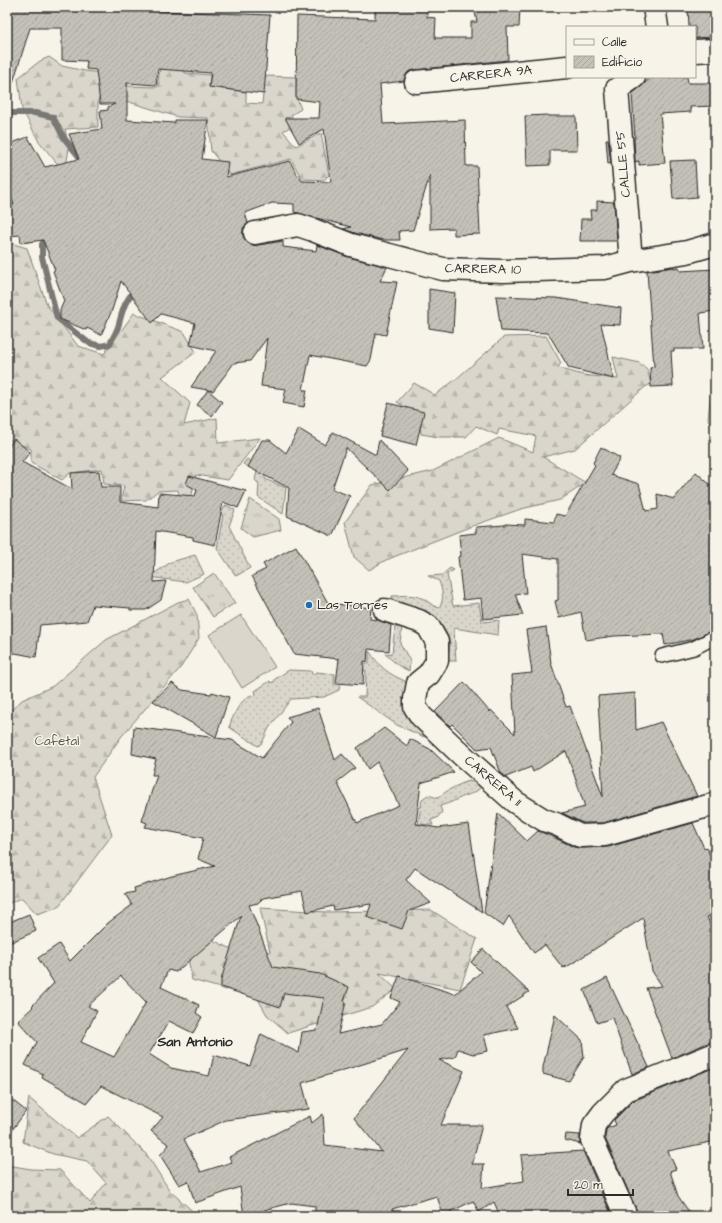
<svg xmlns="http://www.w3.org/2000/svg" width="722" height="1223" font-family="'Architects Daughter',sans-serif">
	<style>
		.grass { fill: url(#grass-dots); stroke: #82807c }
		.forest { fill: url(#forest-firs); stroke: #82807c }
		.park { fill: url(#park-tufts); stroke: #82807c }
		.pitch { fill: #dad6cc; stroke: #82807c }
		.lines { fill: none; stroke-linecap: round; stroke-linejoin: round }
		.stream { stroke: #7a7874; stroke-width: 6 }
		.building { fill: url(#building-hatch); stroke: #2b2b2b; fill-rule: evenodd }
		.service-casing { stroke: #2b2b2b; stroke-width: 16 }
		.minor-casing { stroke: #2b2b2b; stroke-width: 25 }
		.service { stroke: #f7f3e8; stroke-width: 13 }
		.minor { stroke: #f7f3e8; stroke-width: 22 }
		.poi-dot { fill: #1f6fb2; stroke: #f7f3e8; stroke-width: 1.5 }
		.labels { text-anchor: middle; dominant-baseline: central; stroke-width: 3; stroke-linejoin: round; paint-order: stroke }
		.street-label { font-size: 13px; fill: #2b2b2b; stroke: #f7f3e8 }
		.poi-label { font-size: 13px; fill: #2b2b2b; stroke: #f7f3e8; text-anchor: start }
		.park-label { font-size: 13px; fill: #575653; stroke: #f7f3e8 }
		.neighbourhood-label { font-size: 14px; font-weight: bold; fill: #2b2b2b; stroke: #f7f3e8 }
	</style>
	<defs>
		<pattern id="grass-dots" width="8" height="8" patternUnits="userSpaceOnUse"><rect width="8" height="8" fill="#dad6cc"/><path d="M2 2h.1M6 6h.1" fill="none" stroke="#bbb8af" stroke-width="1.8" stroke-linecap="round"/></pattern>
		<pattern id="forest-firs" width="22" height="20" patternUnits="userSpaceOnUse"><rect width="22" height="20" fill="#dad6cc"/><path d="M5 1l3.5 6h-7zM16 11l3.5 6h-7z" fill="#bbb8af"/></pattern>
		<pattern id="park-tufts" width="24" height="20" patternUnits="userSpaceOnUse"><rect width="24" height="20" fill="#dad6cc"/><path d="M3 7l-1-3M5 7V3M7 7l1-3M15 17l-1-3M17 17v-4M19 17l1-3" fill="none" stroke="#bbb8af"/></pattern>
		<pattern id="building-hatch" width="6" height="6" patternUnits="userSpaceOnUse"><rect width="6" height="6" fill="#c4c1b9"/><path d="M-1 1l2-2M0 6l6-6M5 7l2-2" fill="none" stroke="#a9a69f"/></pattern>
	</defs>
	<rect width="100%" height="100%" fill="#f7f3e8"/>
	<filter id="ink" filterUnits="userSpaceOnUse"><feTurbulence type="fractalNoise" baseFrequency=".025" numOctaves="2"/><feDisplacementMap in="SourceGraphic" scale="8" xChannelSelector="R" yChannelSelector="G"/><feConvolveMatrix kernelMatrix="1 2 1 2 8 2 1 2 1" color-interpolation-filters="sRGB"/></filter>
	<g filter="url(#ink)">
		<path class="grass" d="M247,459L265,471V479L286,488L283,514L258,497L259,484L255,480L257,471L243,464Z
			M226,505L235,510L229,526L250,568L236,576L217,548L223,515L209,512L208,508L221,513Z
			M195,555L204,574L186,582L149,577L171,562Z
			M450,568L454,570L447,574L453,606L479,603L482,622L499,620L498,635L454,628L456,661H447L450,644L448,636L441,624L424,611L398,605L393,600L392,596C401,596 410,594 419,597C427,599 431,606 439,608C445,599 442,590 439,581L428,576L442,575Z
			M395,627H402L400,643L410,661L409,671L399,666L385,654L392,653Z
			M369,651C381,668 387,673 405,681L425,735L424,737L397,725L357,697H365L366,671L357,670V663L369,664Z
			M289,670L311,671L312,674H315L316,672L335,674L334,684L340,685L339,690L324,697L291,699L269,728L262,743L258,746L229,727C234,714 239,701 251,695L254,697L256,694L255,691L270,681L271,683L275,681V679Z
			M469,781L483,785C476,794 468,794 458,799C452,802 447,804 440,806L442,812L437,818L431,820L433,825L418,824L422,799L428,795L438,798C447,790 457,785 469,781Z"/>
		<path class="forest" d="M49,57L62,66L85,71L125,76L128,86L157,87L161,62L184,61L185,73L210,75L209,87L246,92V103L262,104L265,76L296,77V96L301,109L291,115L295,124L283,131L296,146L321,133L329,175L324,180L302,179L291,159L230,175L211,151L208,118L178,117L126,101L98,99V127L65,129L69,148L65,173L38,140L22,109L18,78L40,61Z
			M7,242L27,248L47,305L78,346L104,354L134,313L184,332L196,352L162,377L190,403L184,425L217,418L218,443L260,438L228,480L196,475L190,504L181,503L178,490L158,491L146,500L121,501L124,486L104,484L102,469L70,473L62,480L31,463V449L10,440L7,443Z
			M546,336L561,363L558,368L583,375L618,379L613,357L640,363L647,369L651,384L645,387L575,449L543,457L586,483L560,500L521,509L472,526L386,560L369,570L354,557L345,522L372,485L433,471L499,438L533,452L536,436L499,429L497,435L476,426L466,437H439L421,434L419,417L397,402L414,383L435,395L455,380L504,337Z
			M715,375V435L708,419L712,383Z
			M189,599L197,615L199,638L181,667L121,737L93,777L112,835L58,907L37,914L22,898L7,904V714L22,700L53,686L106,640L178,602Z
			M260,908L327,912L431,910L477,939L460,989L379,973L396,989L372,1007L288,1033L267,1015L245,976L227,990L192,980L187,953L206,937L234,950L270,952Z
			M29,1098L77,1138L108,1116L147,1155L170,1191L198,1216H13L7,1203V1165L31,1169L60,1170L90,1203L106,1183L87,1161L53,1154L23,1142Z"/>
		<path class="park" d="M250,499L279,519L281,530L253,537L241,528Z
			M214,573L235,603L213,617L193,587Z"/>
		<path class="pitch" d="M241,615L275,667L242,688L209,635Z"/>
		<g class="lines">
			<path class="stream" d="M7,113H35L53,117L64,138L82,160
				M49,235L42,244V257L57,318L89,343L101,346L110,344C112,339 116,333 118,327C122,314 124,298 137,290"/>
		</g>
		<path class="building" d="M7,7H52L270,15L264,94L209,87L211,73L158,69L156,85L127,83V120L175,123V120H208L202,159L228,162L226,177L290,161L296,173L302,181L331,182L324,129L299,143L285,118H319L320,102L296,99L297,16L375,19V7H427V17L436,18L435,38H471V22H477L474,7H520L519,27H507L508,60L415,70L408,72L405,77L404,81L380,84L383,124L465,120L466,166H477L480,234L454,235V228L430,229V175L413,230L399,231L400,240H383L355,233L343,229L351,227L294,212V204L272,203L245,213L248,223L243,228V236L246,241L252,246L283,241V247L316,251L317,245L348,257L387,267L380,281L397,282L386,335L376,333L371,360L367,366L310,355L303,390H307L304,407L283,403L286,389L261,386L267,338L250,361L234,363L213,391L208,390L222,402L212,416L197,405L208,390L191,387L216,351L190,345L195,323L161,314L152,323L121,281L112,310L101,335L87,328L86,330L60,319V310L64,301L53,271L55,270L43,240L21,243L20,235L7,236V204L14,205L7,182V145L28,137L45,167L79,159L69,134L102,129L100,111L108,110V107L115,104H100L96,70L86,69L87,61L62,60V28H30L11,89L7,88Z
			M688,7H712L713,37L695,38V27H689Z
			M652,77H687L688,83H715V106L690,107L691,112L660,114L665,163L639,165V161L635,162L634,138H635L632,94Z
			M548,115V116H576L577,150H550V165L527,166L525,116Z
			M606,139H608L611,163L608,164Z
			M695,160L697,197L673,199L670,161Z
			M597,201L614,202L617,241H580L581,219H591L590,210H597Z
			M674,267V268L679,267L680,271L715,269V311L700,313L703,349H674V351H671L673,386L651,387L650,368L654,367L647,271Z
			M429,289L455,293L453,332L429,328Z
			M496,296L556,298L621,308L620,325L601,324L614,379L569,368L548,333L501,331Z
			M388,403L424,412L416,445L380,436Z
			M299,429L325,445L333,432L376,455L379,440L408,471L390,490L346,448L332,489L350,496L332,536L287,516L289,488L248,467L262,440H270L286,453Z
			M14,439L30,452L22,462L72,489L71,473L99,471L101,487H120V502L158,507L159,493L195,496L197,490L186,484L189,476L246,491L238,508L223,502L215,545L193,540V537L156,531L154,582L166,581L161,600L146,610H130V608L93,605L87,621L40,625L36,657L15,653L7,654V448Z
			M601,447L620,458L611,475L639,484L646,511L658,509L657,494L674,499L696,472L715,489V629L694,639L665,645L663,634L614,636L586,640L581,612L559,618L555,601L558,600V559L522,554L526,593L515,594L523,615L483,619L481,598L463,600L458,557L461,556L459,535L476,533V527L505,525V524L525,525V519L554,522L556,514L565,516L595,465L593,463Z
			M296,546L328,603L371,608L370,619L378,620L391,625L389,651L368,649L367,662L364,661L363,685L336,683L339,659L294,654L252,576L266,569L263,564Z
			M546,627L551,663L566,707L570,706L603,797L598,696L635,693L636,730L661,722L697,796L603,823H583L562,813L585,807L566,751L533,772L531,767L506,777L501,773L491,747L477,749L452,724L450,726L435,712L464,682L490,712L491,710L515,734L512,675L532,673L526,630Z
			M172,683L182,690L211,694L212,692L229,697L216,737L153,701Z
			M318,708L335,760L342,754L355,768L337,782L357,823L399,805L377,762L368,769L357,748L384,728L407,746L410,739L430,749L454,772L421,783L416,824L438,828L469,824L482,912L415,868L406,880L431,903L409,911L402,929L367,917L371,904L334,910L333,906L307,912L302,891L263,898L258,903L249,905L273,967L320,974L349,987L344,1001L346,1002L338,1034L382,1024L400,1002L391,998L399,976L455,994L481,972L471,962L483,949L529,992L506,1007L518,1028L484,1035L488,1051L473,1054L458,1049L455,1057L439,1060L464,1071L441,1125H482L472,1164H484L482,1188L524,1181L521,1155L583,1151L612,1216H500L494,1202L479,1212L473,1201L443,1215L437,1196L392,1209L396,1216H315V1206L291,1203L264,1210L265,1216H244L240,1187L195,1203L188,1181L179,1185L160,1155L169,1145L151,1131L163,1117L101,1086L87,1103L42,1077L43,1074L25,1065L37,1042L18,1021L33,1007L32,1006L54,983L38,958L59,944L70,961L108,923L132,905L125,894L135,892L134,888L172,876L215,866L198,859L203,838L145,827L147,823L142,821L157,775H152L156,759L132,754L134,727L232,740L262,758L291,722L287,717ZM241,916L221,980V987L280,1007L284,993L324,998L317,1030L302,1032L299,1053L261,1034L250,1066L214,1055L209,1076L171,1068L149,1054L169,1021L193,1033L202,1017L196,1013L199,1005L161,987L168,970L176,972ZM121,976L146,1002L114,1057L81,1042L97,1011L88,1006ZM408,1050L354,1118L382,1152L325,1145L323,1114L312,1123L310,1116L229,1157L232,1162L201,1172L184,1139L226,1120L309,1109L302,1083Z
			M498,813L527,841L538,831L551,836L574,847L580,848L608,847L693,823L704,848L707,847L715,871V915L707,917L715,936V1042H710L672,1058L646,988L662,986L652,971L643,918L565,968L566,966L563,968L545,945L534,953L509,916L503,926L484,913Z
			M29,914L36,931L7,944V923Z
			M607,978L649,1067L632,1074L612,1018L597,1023L584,990Z
			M555,1015L582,1040L584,1057L569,1081L543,1074V1067Z
			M715,1067V1141L668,1151L676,1169L670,1171L678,1196L692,1216H638L637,1211L605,1138L606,1130L608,1128L616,1125L614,1120L633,1101Z
			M7,1096L26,1111L7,1137Z
			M566,1134L580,1135V1144L565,1140Z"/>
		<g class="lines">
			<g class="service-casing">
				<path id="service" d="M662,656L694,648L715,637"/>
			</g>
			<g class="minor-casing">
				<path id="minor" d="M654,7L657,27
					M695,51L715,50
					M416,82L567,67
					M255,233L298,225L313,230L351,245L443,269L503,271L605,268L631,261L687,252L715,244
					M631,261L617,89L634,77
					M385,610L419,621L428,626L437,642V661L429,674L418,683L415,699V707L421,716L462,755L515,802L544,820L556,824L580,836L605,835L715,804
					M626,1216L592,1140L594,1125L603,1113L626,1090L715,1054"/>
			</g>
			<use href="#service" class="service"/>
			<use href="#minor" class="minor"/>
		</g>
	</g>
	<circle class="poi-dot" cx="309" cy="605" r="4"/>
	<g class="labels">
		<g class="street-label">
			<text transform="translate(491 74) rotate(-6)">CARRERA 9A</text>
			<text transform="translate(623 164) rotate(-95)">CALLE 55</text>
			<text transform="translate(483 269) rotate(1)">CARRERA 10</text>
			<text transform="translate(493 781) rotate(40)">CARRERA 11</text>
		</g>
		<g class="poi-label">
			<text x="317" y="605">Las Torres</text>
		</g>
		<g class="park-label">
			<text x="57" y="741">Cafetal</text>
		</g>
		<g class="neighbourhood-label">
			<text x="195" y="1042">San Antonio</text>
		</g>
	</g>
	<rect width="722" height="1223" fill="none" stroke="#f7f3e8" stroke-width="24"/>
	<rect x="12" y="12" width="698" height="1199" fill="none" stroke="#2b2b2b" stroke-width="1.5" filter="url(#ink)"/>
	<rect x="566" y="26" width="130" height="52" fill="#f7f3e8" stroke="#a5a39c"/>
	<rect x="574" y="39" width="20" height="6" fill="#f7f3e8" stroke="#a5a39c"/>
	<text x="602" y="46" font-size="12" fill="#2b2b2b">Calle</text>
	<rect x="574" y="56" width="20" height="12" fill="url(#building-hatch)" stroke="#a5a39c"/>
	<text x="602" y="66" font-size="12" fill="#2b2b2b">Edificio</text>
	<path d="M568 1189v6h65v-6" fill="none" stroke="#2b2b2b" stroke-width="2"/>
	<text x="574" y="1189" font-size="12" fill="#2b2b2b" stroke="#f7f3e8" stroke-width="3" paint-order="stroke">20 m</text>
</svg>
